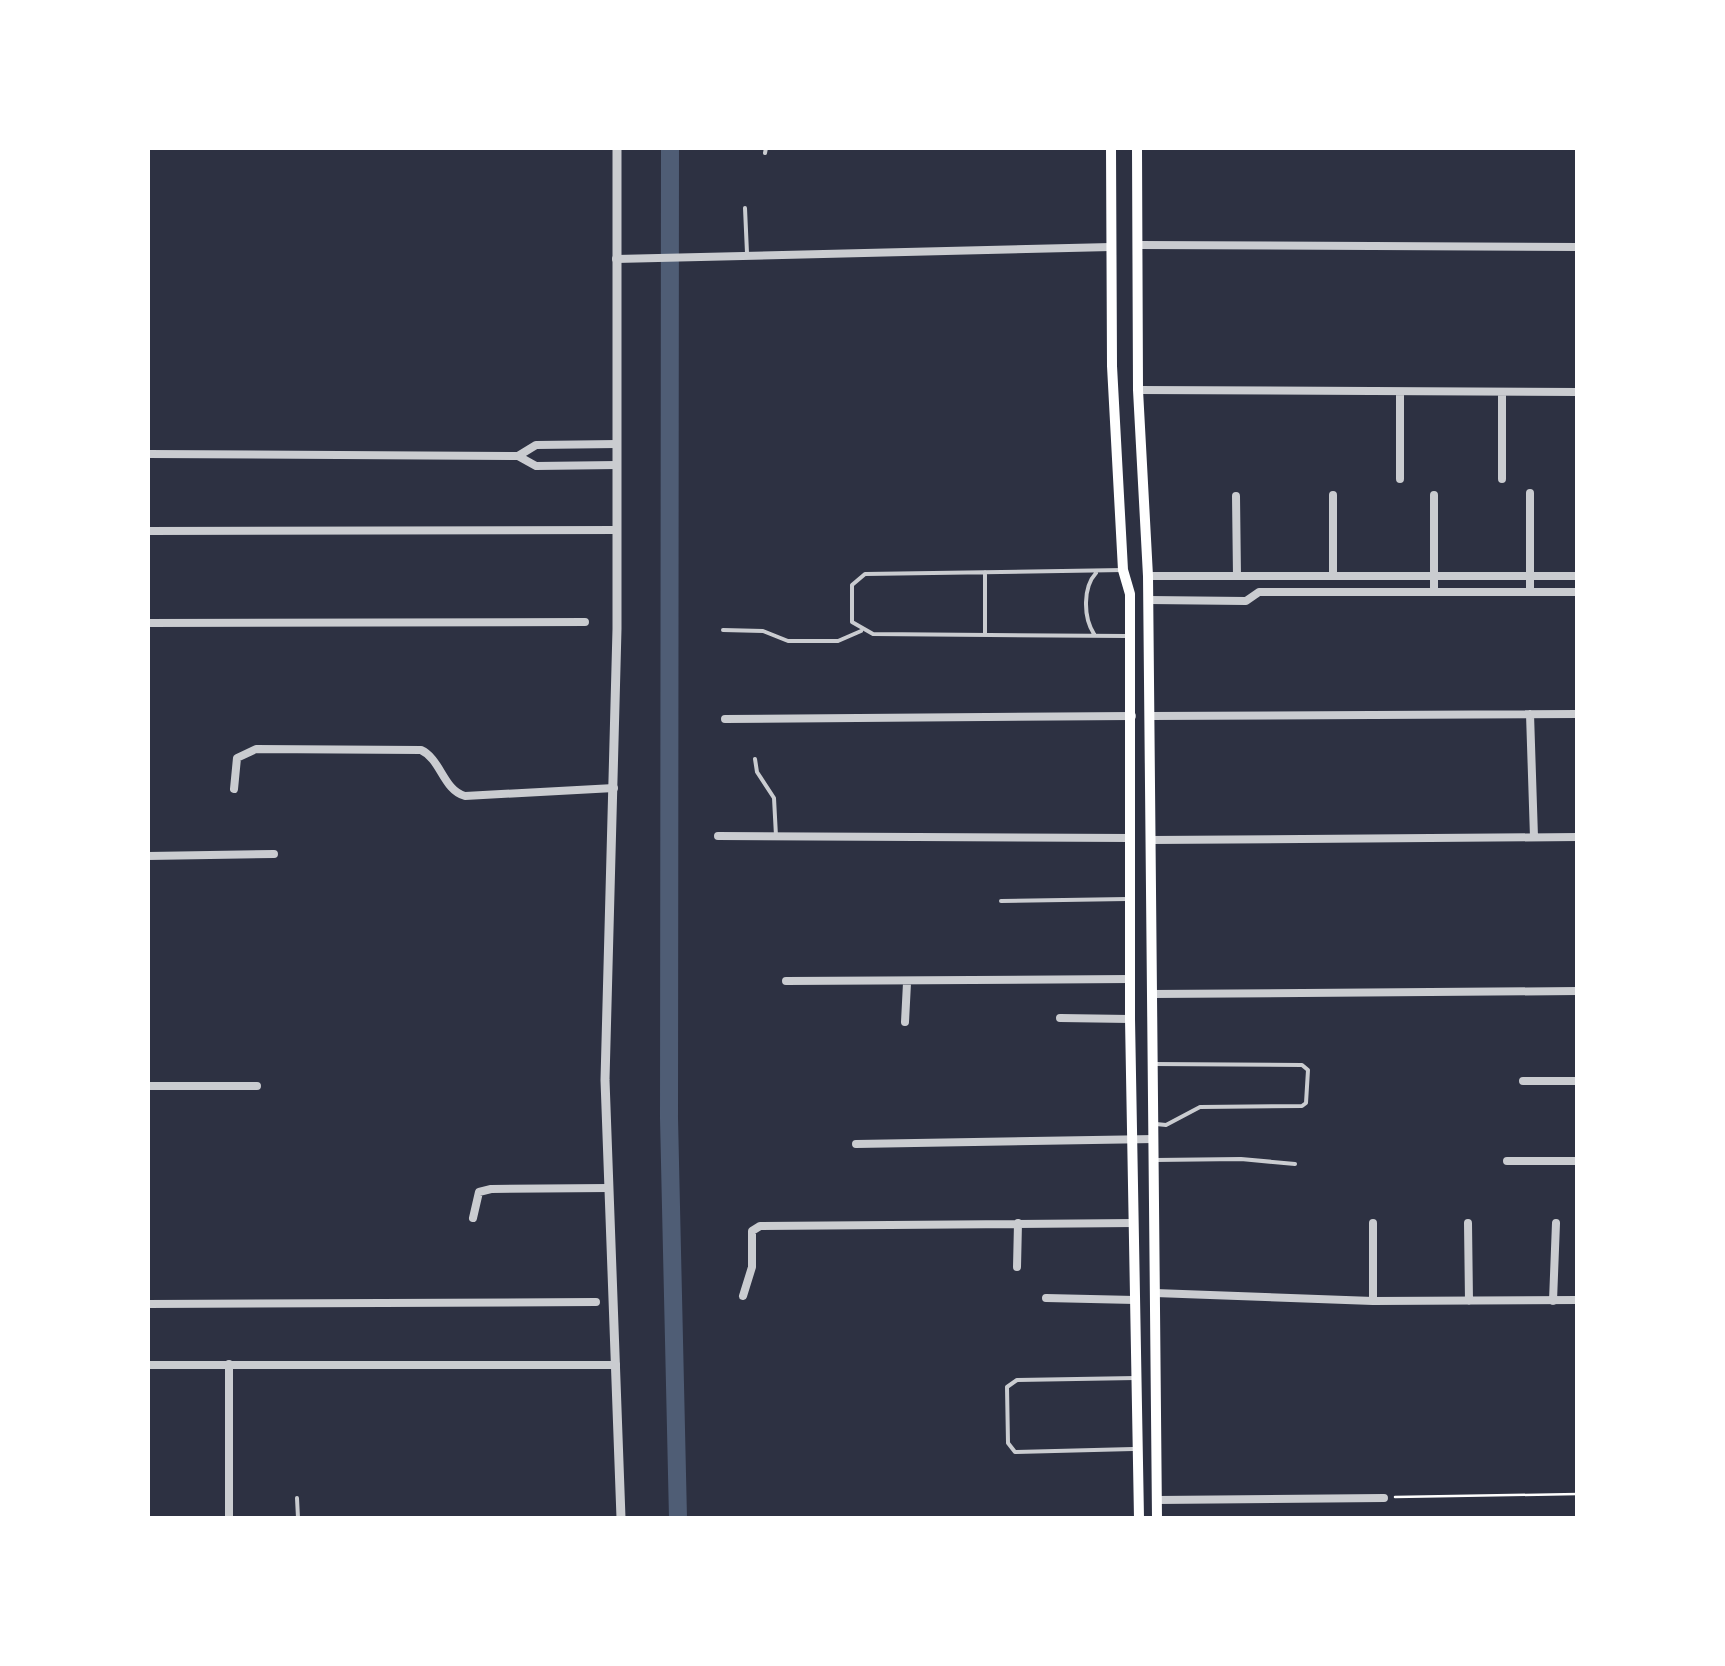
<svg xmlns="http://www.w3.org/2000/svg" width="1725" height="1666" font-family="'Open Sans',sans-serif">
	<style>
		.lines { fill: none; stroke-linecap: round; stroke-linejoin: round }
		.canal { stroke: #4f5d75; stroke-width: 18 }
		.path { stroke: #fff; stroke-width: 2.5 }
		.service { stroke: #caccd0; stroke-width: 4 }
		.minor { stroke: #caccd0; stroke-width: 8 }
		.tertiary { stroke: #caccd0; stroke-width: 9 }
		.secondary { stroke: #fff; stroke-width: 10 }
	</style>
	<rect width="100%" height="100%" fill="#2d3142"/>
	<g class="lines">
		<path class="canal" d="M670,148L669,1118L678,1518"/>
		<path class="path" d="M1395,1497L1578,1494"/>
		<path class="service" d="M765,153L766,148
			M745,208L747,253
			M1123,570L865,574L852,585V622L873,634L1126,636
			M985,572V633
			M723,630L763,631L788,641H838L861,631
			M1094,634C1083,617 1083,587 1096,573
			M755,759L757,772L774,798L776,836
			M1001,901L1127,899
			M1153,1064L1302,1065L1308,1070L1306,1103L1302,1106L1200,1107L1166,1125L1156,1124
			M1155,1160L1241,1159L1295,1164
			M1133,1449L1015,1452L1008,1443L1007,1387L1017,1380L1136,1378
			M297,1498L298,1518"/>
		<path class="minor" d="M1139,245L1578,247
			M616,259L1111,247
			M1138,390L1578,392
			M1400,392V479
			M148,454L518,456
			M617,465L536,466L518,456L536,445L617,444
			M1502,479V392
			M1530,493V592
			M1236,496L1237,576
			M148,531L617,530
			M1148,576H1578
			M1333,576V495
			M1434,592V495
			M1149,600L1246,601L1259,592H1578
			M148,623L585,622
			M1530,714L1534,837
			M1150,716L1578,714
			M725,719L1132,716
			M234,789L237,758L256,749L421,750C441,759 443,790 465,796L614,788
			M718,836L1131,838
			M1151,840L1578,837
			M148,856L274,854
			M786,981L1130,979
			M1152,994L1578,991
			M1060,1018L1130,1019
			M905,1022L907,983
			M1523,1081H1578
			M148,1086H257
			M856,1144L1154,1139
			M1507,1161H1578
			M473,1218L479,1192L491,1189L609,1188
			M1468,1223L1469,1301
			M1017,1267L1018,1223
			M1155,1293L1373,1301L1578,1300
			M743,1296L752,1267V1231L760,1226L1134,1223
			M1046,1298L1135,1300
			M1373,1301V1223
			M1553,1301L1556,1223
			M148,1304L596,1302
			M148,1365H616
			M1157,1500L1384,1498
			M229,1518V1364"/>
		<path class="tertiary" d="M617,148V629L605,1080L621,1518"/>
		<path class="secondary" d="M1111,148L1112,366L1123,570L1130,594V1019L1139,1518
			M1137,148L1138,390L1148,576L1157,1518"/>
	</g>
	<rect width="1725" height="1666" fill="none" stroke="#ffffff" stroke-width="300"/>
</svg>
